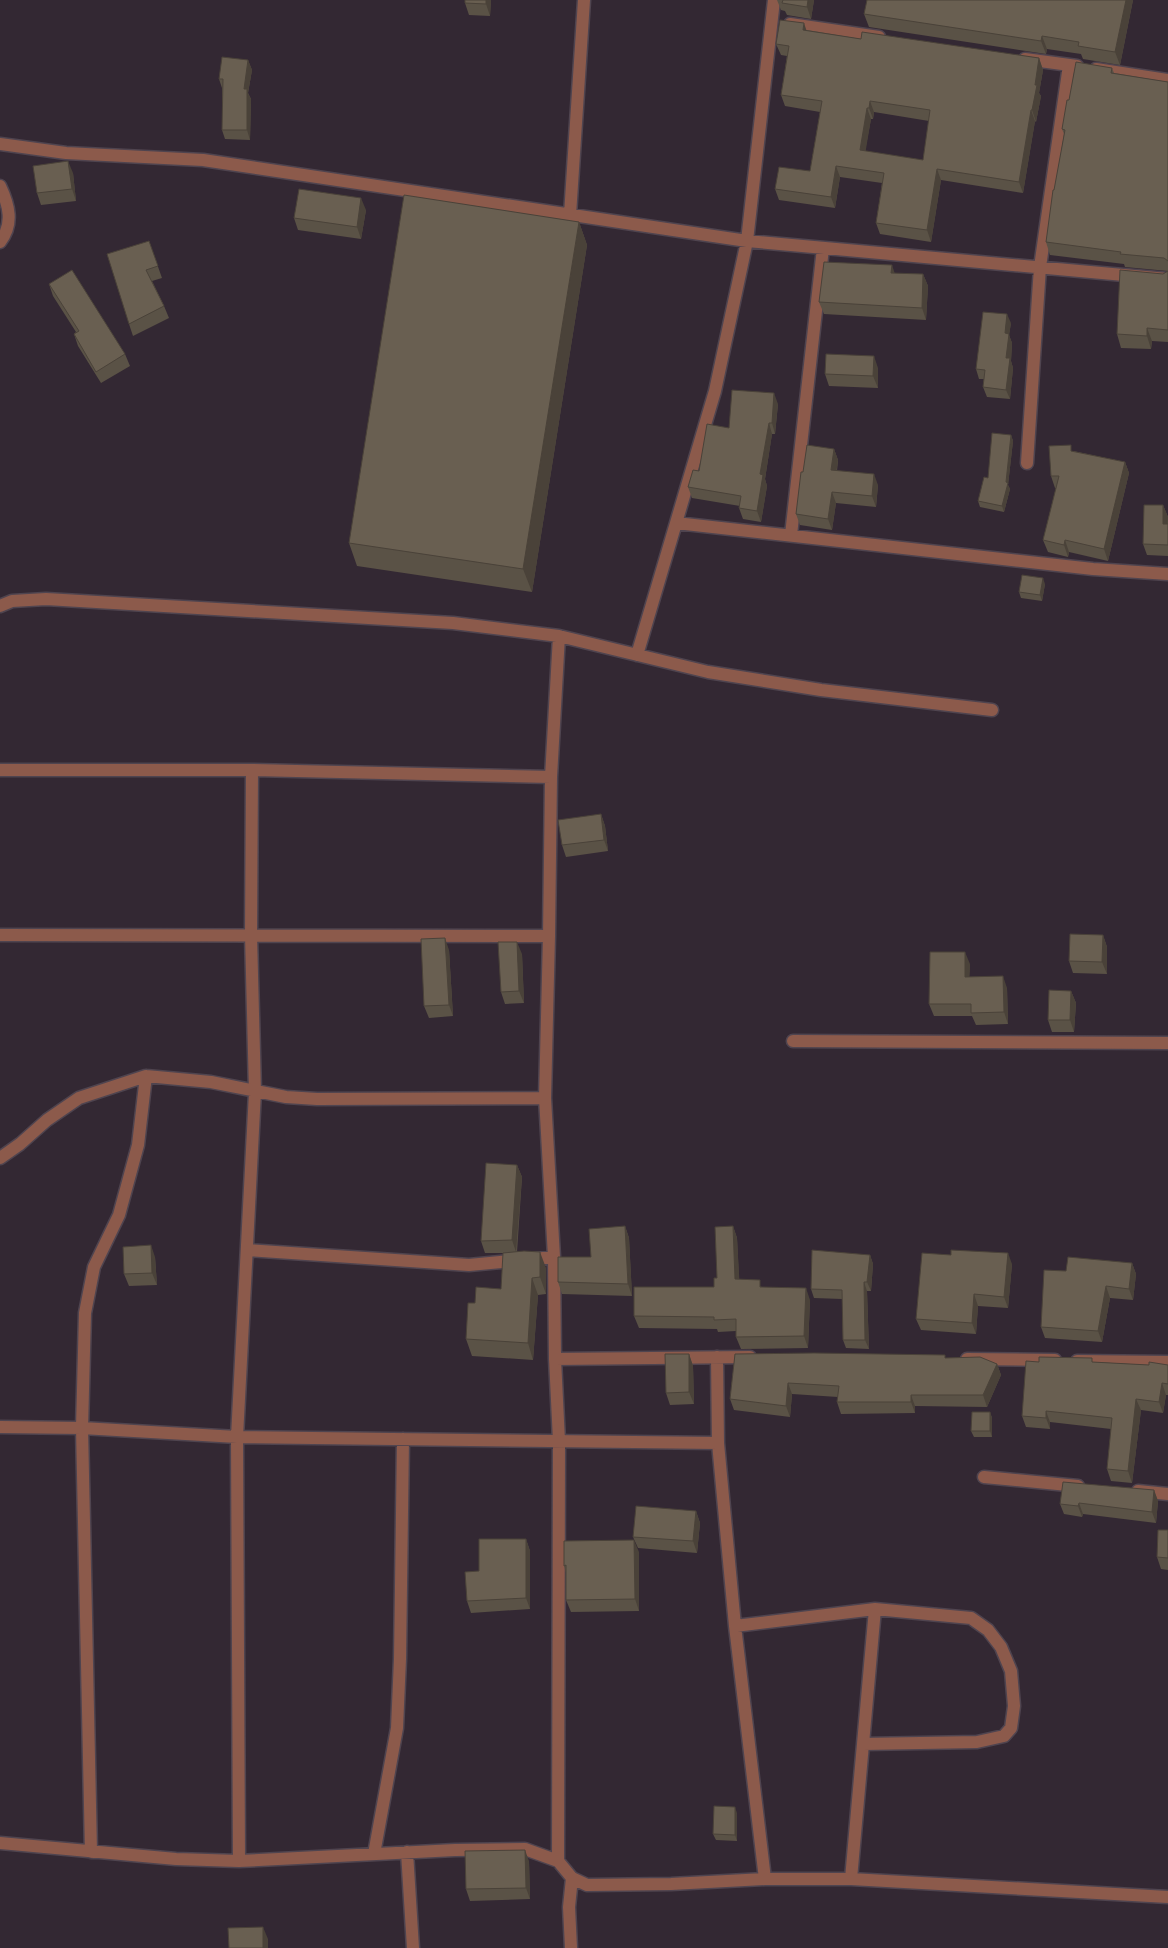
<svg xmlns="http://www.w3.org/2000/svg" width="1168" height="1948" font-family="Bitter,serif">
	<style>
		.lines { fill: none; stroke-linecap: round; stroke-linejoin: round }
		.street-casing { stroke: #4f444f; stroke-width: 15 }
		.street { stroke: #8c5a4b; stroke-width: 12 }
		.wall { fill: #5a5246; fill-rule: evenodd }
		.shaded-wall { fill: #4a4239 }
		.building { fill: #695f51; stroke: #4a4239; fill-rule: evenodd }
	</style>
	<rect width="100%" height="100%" fill="#332833"/>
	<g class="lines">
		<g class="street-casing">
			<path id="street" d="M790,24L879,37
				M1025,59L1077,66
				M1096,69L1168,80
				M0,144L66,153L203,160L747,241L1168,279
				M0,186C9,205 14,224 0,242
				M570,215L584,0
				M1027,463L1040,267L1069,65
				M676,523L1093,569L1168,574
				M791,535L823,248
				M0,606L12,601L46,599L453,623L559,636L708,672L821,690L992,710
				M637,655L715,391L747,241L774,0
				M0,770H252L551,777
				M252,770L251,935L255,1092L237,1437L239,1861L455,1850L525,1849L558,1861L572,1878L587,1885L671,1884L765,1879H851L1168,1897
				M0,935L549,936L545,1098L554,1257L555,1359L559,1441L558,1861
				M549,936L551,777L559,636
				M793,1041L1168,1043
				M0,1158L20,1144L47,1120L79,1098L146,1076L211,1082L286,1097L317,1099L545,1098
				M247,1250L469,1265L554,1257
				M717,1357L718,1443L735,1626L765,1879
				M555,1359L750,1357
				M967,1359L1055,1360
				M1077,1361L1168,1362
				M0,1427L82,1428L237,1437L718,1443
				M984,1477L1078,1486
				M1138,1491L1168,1494
				M735,1626L875,1609L971,1618L988,1630L1001,1647L1011,1671L1014,1706L1011,1728L1004,1736L977,1742L863,1744
				M0,1843L176,1859L239,1861
				M91,1852L82,1428L85,1313L94,1267L119,1215L138,1145L146,1076
				M407,1852L413,1948
				M374,1854L397,1728L400,1659L403,1439
				M851,1879L875,1609
				M571,1948L569,1907L572,1878"/>
		</g>
		<use href="#street" class="street"/>
	</g>
	<path class="wall" d="M491,0L490,16L469,15L465,3Z
		M777,0H814L811,19L787,15L785,11L781,10Z
		M1133,0L1120,65L1083,59L1081,54L1047,49L1046,54L869,27L864,14Z
		M807,30L861,39L1039,58L1043,70L1039,93L1041,96L1036,122L1035,121L1023,193L941,180L931,242L880,234L876,223L882,183L840,177L835,208L779,200L775,189L810,171L820,112L785,106L781,95L787,56L781,55L776,44ZM874,112L929,121L923,160L865,151L871,119H873Z
		M248,60L252,70L248,93L251,99L250,140L225,139L222,130V88L219,79Z
		M1112,68L1114,73L1168,82V271L1125,267L1124,264L1050,255L1046,242L1064,134L1062,129L1069,100Z
		M73,173L76,201L41,205L37,193Z
		M366,210L361,239L298,230L294,218Z
		M579,222L587,245L532,592L357,566L349,543Z
		M149,241L162,278L152,281L164,306L169,318L133,336L129,324Z
		M1168,271V342L1152,341L1151,349L1121,348L1117,334L1163,274Z
		M923,274L928,286L926,320L824,314L819,302Z
		M49,284L125,354L130,366L101,383L78,346L74,334L76,332L53,296Z
		M1011,323L1009,335L1012,343L1011,361L1013,368L1010,399L987,397L983,387L984,379H979L976,369Z
		M878,368V388L829,386L825,374Z
		M778,404L775,434H772L765,479L767,486L761,522L743,519L739,508L740,506L692,498L688,487L729,428Z
		M1011,435L1013,441L1008,485L1010,489L1004,512L980,507L978,501L988,478Z
		M834,449L838,460L837,471L878,485L876,507L836,503L832,530L800,525L796,514L803,472Z
		M1073,451L1125,462L1129,473L1108,561L1069,552L1068,557L1048,552L1043,540L1056,488H1055L1051,476Z
		M1163,505L1168,517V556L1147,555L1143,544Z
		M1045,584L1042,601L1021,598L1019,592Z
		M601,814L605,826L608,851L566,857L562,845Z
		M1103,935L1107,947V974L1073,973L1069,961Z
		M449,950L453,1016L429,1018L424,1006Z
		M522,954L524,1003L505,1004L501,992Z
		M970,964L969,977L1007,988L1008,1024L976,1025L972,1016H934L929,1004Z
		M1071,991L1076,1003L1074,1032H1052L1048,1020Z
		M517,1165L522,1177L517,1252L546,1268V1294L538,1295L533,1360L472,1356L466,1339L475,1303L501,1289L507,1253H485L481,1241Z
		M625,1226L629,1238L632,1296L562,1294L558,1282L591,1257Z
		M733,1226L737,1238L739,1279L762,1287L810,1300L808,1348L741,1349L736,1337V1331L718,1332L717,1329L639,1328L634,1316L714,1287Z
		M870,1255L873,1264L871,1291H867L869,1349L846,1348L843,1340L842,1299L814,1298L811,1289Z
		M155,1257L157,1285L129,1286L124,1274Z
		M1132,1263L1136,1274L1133,1300L1110,1298L1102,1342L1045,1338L1041,1327L1066,1271Z
		M1012,1264L1008,1308L978,1306L976,1334L921,1330L916,1319Z
		M689,1354L693,1366L694,1404L670,1405L666,1393Z
		M735,1354L947,1358L997,1364L1001,1375L987,1407L915,1406V1413L841,1414L837,1402L838,1397L792,1394L790,1417L734,1410L730,1399Z
		M1039,1362H1094L1149,1365H1168V1395H1166L1163,1413L1141,1410L1132,1483L1111,1481L1107,1469L1111,1429L1050,1422V1429L1026,1427L1022,1416Z
		M990,1412L992,1418V1437H974L971,1431Z
		M1154,1490L1158,1501L1156,1523L1083,1514L1082,1517L1064,1514L1060,1504Z
		M696,1511L700,1523L697,1553L638,1548L633,1537Z
		M1168,1530V1570L1161,1569L1157,1557Z
		M526,1539L530,1551V1609L471,1613L467,1601L479,1571Z
		M639,1552V1611L571,1612L566,1600V1573L564,1566Z
		M737,1813V1841L716,1840L713,1834Z
		M529,1861L530,1899L470,1901L466,1889Z"/>
	<path class="shaded-wall" d="M486,0H491L490,16L486,4Z
		M808,0H814L811,19L807,7Z
		M1126,0H1133L1120,65L1115,52Z
		M804,23L808,35L803,30Z
		M1042,36L1047,49L1046,54L1041,41Z
		M1039,58L1043,70L1039,93L1041,96L1036,122L1032,110L1035,85Z
		M248,60L252,70L248,93L251,99L250,140L247,130L244,89Z
		M870,101L874,112L873,119L869,108Z
		M867,108L871,119L864,161L860,150Z
		M1031,110L1035,121L1023,193L1019,182Z
		M68,161L73,173L76,201L72,189Z
		M836,166L840,177L835,208L831,197Z
		M937,169L941,180L931,242L927,230Z
		M361,198L366,210L361,239L357,227Z
		M579,222L587,245L532,592L523,569Z
		M892,265L896,277L891,273Z
		M923,274L928,286L926,320L922,308Z
		M1007,314L1011,323L1009,335L1012,343L1011,361L1013,368L1010,399L1006,390V358L1005,333Z
		M1147,328L1152,341L1151,349L1147,336Z
		M874,356L878,368V388L873,376Z
		M774,393L778,404L775,434L772,423Z
		M769,423L772,434L765,479L767,486L761,522L757,511L760,474Z
		M1011,435L1013,441L1008,485L1010,489L1004,512L1002,506L1006,482Z
		M834,449L838,460L835,481L831,470Z
		M1125,462L1129,473L1108,561L1104,549Z
		M874,474L878,485L876,507L872,496Z
		M832,492L836,503L832,530L828,519Z
		M1163,505L1168,517L1167,536L1163,524Z
		M1065,540L1069,552L1068,557L1064,545Z
		M1043,578L1045,584L1042,601L1040,595Z
		M601,814L605,826L608,851L604,840Z
		M1103,935L1107,947V974L1102,962Z
		M445,938L449,950L453,1016L449,1005Z
		M517,942L522,954L524,1003L519,991Z
		M965,952L970,964L969,989L965,977Z
		M1003,976L1007,988L1008,1024L1004,1012Z
		M1071,991L1076,1003L1074,1032L1070,1020Z
		M517,1165L522,1177L516,1252L512,1240Z
		M625,1226L629,1238L632,1296L628,1284Z
		M733,1226L737,1238L740,1291L735,1279Z
		M151,1245L155,1257L157,1285L152,1273Z
		M540,1252L546,1268V1294L540,1277Z
		M1008,1253L1012,1264L1008,1308L1004,1297Z
		M870,1255L873,1264L871,1291L867,1282Z
		M1132,1263L1136,1274L1133,1300L1129,1289Z
		M532,1278L538,1295L533,1360L528,1343Z
		M864,1282L867,1291L869,1349L865,1340Z
		M1106,1286L1110,1298L1102,1342L1098,1331Z
		M806,1288L810,1300L808,1348L804,1336Z
		M974,1294L978,1306L976,1334L972,1323Z
		M689,1354L693,1366L694,1404L689,1392Z
		M997,1364L1001,1375L987,1407L983,1395Z
		M788,1383L792,1394L790,1417L786,1406Z
		M1162,1383L1166,1395L1163,1413L1159,1402Z
		M911,1395L915,1406V1413L911,1402Z
		M1136,1399L1141,1410L1132,1483L1128,1471Z
		M1046,1411L1050,1422V1429L1046,1418Z
		M990,1412L992,1418V1437L990,1431Z
		M1154,1490L1158,1501L1156,1523L1152,1512Z
		M1079,1503L1083,1514L1082,1517L1078,1506Z
		M696,1511L700,1523L697,1553L693,1541Z
		M526,1539L530,1551V1609L526,1598Z
		M634,1540L639,1552V1611L635,1599Z
		M735,1807L737,1813V1841L735,1835Z
		M525,1850L529,1861L530,1899L526,1888Z
		M263,1927L268,1939V1948H263Z"/>
	<path class="building" d="M465,0H486V4L465,3Z
		M783,0H808L807,7L782,3Z
		M867,0H1126L1115,52L1078,46L1079,42L1042,36L1041,41L864,14Z
		M780,20L804,23L803,30L861,39L862,32L1039,58L1035,85H1037L1032,110H1031L1019,182L937,169L927,230L876,223L884,173L836,166L831,197L775,189L779,167L810,171L822,101L781,95L789,46L776,44ZM870,101L930,110L923,160L860,150L867,108H869Z
		M222,57L248,60L244,89H247V130H222L223,79H219Z
		M1076,62L1112,68L1111,73L1168,82V261L1164,258L1120,254L1121,252L1046,242L1053,190H1054L1065,130L1062,129L1067,100H1069Z
		M68,161L72,189L37,193L33,166Z
		M299,189L361,198L357,227L294,218Z
		M404,195L579,222L523,569L349,543Z
		M149,241L158,266L146,270L164,306L129,324L107,254Z
		M824,262L892,265L891,273L923,274L922,308L819,302Z
		M72,270L125,354L96,372L74,334L79,331L49,284Z
		M1120,270L1163,274L1168,271V330L1147,328V336L1117,334Z
		M983,312L1007,314L1005,333L1009,334L1006,358H1010L1006,390L983,387L985,370L976,369Z
		M826,354L874,356L873,376L825,374Z
		M732,390L774,393L772,423H769L760,474L763,475L757,511L739,508L741,496L688,487L693,470L699,471L707,424L729,428Z
		M992,433L1011,435L1006,482L1008,483L1002,506L978,501L984,477L988,478Z
		M807,445L834,449L831,470L874,474L872,496L832,492L828,519L796,514L801,472H803Z
		M1071,445V451L1125,462L1104,549L1065,540L1064,545L1043,540L1059,476H1051L1049,446Z
		M1144,505H1163V524H1168V545L1143,544Z
		M1022,575L1043,578L1040,595L1019,592Z
		M601,814L604,840L562,845L558,820Z
		M1070,934L1103,935L1102,962L1069,961Z
		M445,938L449,1005L424,1006L421,939Z
		M498,942H517L519,991L501,992Z
		M930,952H965V977L1003,976L1004,1012L971,1013V1004H929Z
		M1049,990L1071,991L1070,1020H1048Z
		M486,1163L517,1165L512,1240L481,1241Z
		M625,1226L628,1284L558,1282V1257H591L589,1229Z
		M733,1226L735,1279L760,1280V1287L806,1288L804,1336L736,1337V1319L714,1320V1317L634,1316V1287H714V1278H717L715,1227Z
		M151,1245L152,1273L124,1274L123,1247Z
		M812,1250L870,1255L867,1282H864L865,1340H843L842,1290L811,1289Z
		M951,1250L1008,1253L1004,1297L974,1294L972,1323L916,1319L922,1253L951,1255Z
		M524,1251L540,1252V1277L532,1278L528,1343L466,1339L468,1303H475L476,1287L501,1289L503,1253Z
		M1068,1257L1132,1263L1129,1289L1106,1286L1098,1331L1041,1327L1044,1270L1066,1271Z
		M814,1353L945,1355V1358L980,1357L997,1364L983,1395H911V1402H837L839,1386L788,1383L786,1406L730,1399L735,1354Z
		M665,1354H689V1392L666,1393Z
		M1039,1357L1092,1358V1362L1149,1365V1362L1168,1365V1384L1162,1383L1159,1402L1136,1399L1128,1471L1107,1469L1112,1418L1046,1411V1418L1022,1416L1026,1361L1039,1362Z
		M972,1412H990V1431H971Z
		M1063,1482L1154,1490L1152,1512L1079,1503L1078,1506L1060,1504Z
		M636,1506L696,1511L693,1541L633,1537Z
		M1158,1530H1168V1558L1157,1557Z
		M479,1539H526V1598L467,1601L465,1572L479,1571Z
		M634,1540L635,1599L566,1600V1565L564,1566V1541Z
		M714,1806L735,1807V1835L713,1834Z
		M525,1850L526,1888L466,1889L465,1851Z
		M263,1927V1948H229L228,1928Z"/>
</svg>
